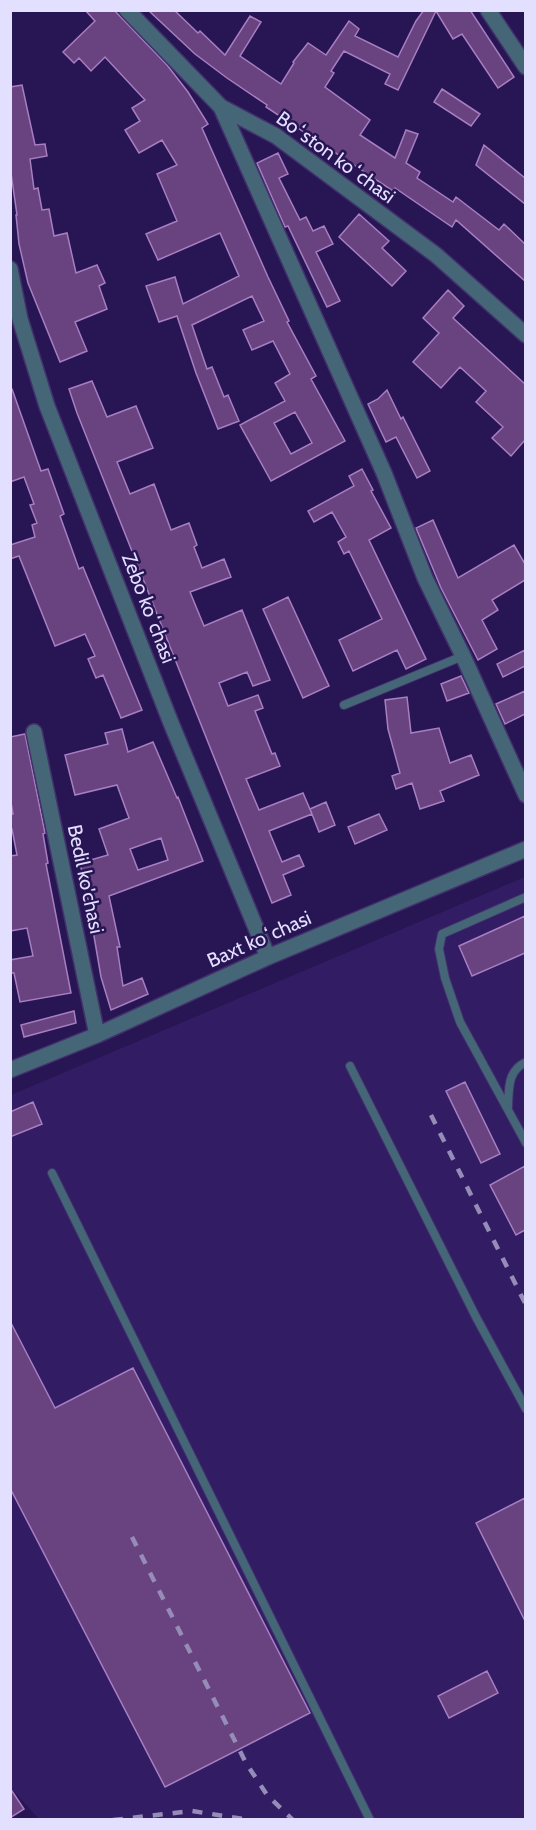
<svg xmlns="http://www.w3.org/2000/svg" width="536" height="1830" font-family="Cabin,sans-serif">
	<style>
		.built { fill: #321d64 }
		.building { fill: #68437f; stroke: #a87ec3; stroke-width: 1.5; fill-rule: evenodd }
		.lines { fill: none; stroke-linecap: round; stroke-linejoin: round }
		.service-casing { stroke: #42316c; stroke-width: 10 }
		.minor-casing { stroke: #42316c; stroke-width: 18 }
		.service { stroke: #456677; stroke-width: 8 }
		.minor { stroke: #456677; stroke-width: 15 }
		.rail { stroke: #968cb8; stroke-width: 4.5; stroke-dasharray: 10 10; stroke-linecap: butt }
		.labels { text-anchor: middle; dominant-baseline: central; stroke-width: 5; stroke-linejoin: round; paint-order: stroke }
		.street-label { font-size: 20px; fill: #e3dfff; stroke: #281554 }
	</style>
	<rect width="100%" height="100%" fill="#281554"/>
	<path class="built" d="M525,877V1819H39L11,1788V1095Z"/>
	<path class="building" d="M85,10H114L167,65L188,92L208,124L202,128L268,277L289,321L287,322L316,376L311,379L345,441L271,481L240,425L285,401L275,383L290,374L273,341L252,350L243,330L264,321L252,296L192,325L207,369L212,367L224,397L228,395L239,421L218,429L196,373L177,316L159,322L146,286L175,277L183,304L239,276L220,233L158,260L146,234L177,221L157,174L177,165L162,140L139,153L125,130L140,121L132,108L145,100L105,57L91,71L79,58L74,63L63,52L95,21ZM295,412L312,443L291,454L274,423Z
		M148,10H174L198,33L200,31L225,55L250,16L261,22L240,56L281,84L294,63L293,62L308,43L326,55L349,21L359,29L355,36L398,57L416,21L424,10H470L514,77L498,88L462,34L453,39L436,11L398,90L385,84L390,74L344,51L331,71L334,73L325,87L370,120L360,135L395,158L406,130L418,134L406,163L420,172L417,178L453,202L456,197L499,230L504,224L525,244V281L456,220L452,227L395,188L393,191L266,107L267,105L227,78L195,54Z
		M22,85L35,145L45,144L47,156L30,159L34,189L38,188L42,210L49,209L54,236L67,233L76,273L97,265L105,283L99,286L107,309L75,322L87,351L60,362L28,283L19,244L16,215H17L10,166V87Z
		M442,89L480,114L471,126L434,102Z
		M484,145L525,178V204L476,165Z
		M278,153L288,174L279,178L300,220L306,217L313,231L324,226L333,244L316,252L340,301L327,307L288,226L285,227L257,163Z
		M359,214L389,241L382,248L406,271L392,286L339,237Z
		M448,290L464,306L453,318L525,384V440L511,456L492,438L503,427L476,402L486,391L460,367L441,388L413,362L439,333L423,318Z
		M92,381L107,417L136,406L153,448L117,462L130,494L154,484L171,530L189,523L197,545L194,547L202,568L224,559L231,577L190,592L204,626L242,610L270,680L253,686L247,672L219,683L228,706L258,695L263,708L255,711L272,754L275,753L280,766L246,779L259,810L303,793L312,814L269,831L282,862L299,855L304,866L283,875L291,895L272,903L77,413L69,389Z
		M10,389H12L41,471L48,469L64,514L60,516L79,569L83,567L142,710L121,718L103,675L96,678L88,659L95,656L85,634L55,646L19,556L10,559V545L35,537L32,525L37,523L30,505L34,504L24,477L10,482Z
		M387,390L401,419L403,417L430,471L417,478L396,437L386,442L368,404L378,399Z
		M362,469L373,490L371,491L391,528L369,540L426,659L406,669L397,650L353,671L339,640L382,619L349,551L344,554L338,542L346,537L332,512L314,522L308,511L354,486L349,476Z
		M433,520L458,578L514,545L525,564V580L492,600L498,610L482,620L497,649L478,660L441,588L416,528Z
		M288,597L329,686L303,698L263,609Z
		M525,650V666L503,677L497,664Z
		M461,676L469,693L447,701L441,684Z
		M525,691V714L505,724L496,704Z
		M407,697L411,733L439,728L450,763L471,755L479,775L440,791L444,801L420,809L412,783L396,789L392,776L400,773L388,729L385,700Z
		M122,729L128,752L153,742L177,798L178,797L203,861L109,896L120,947H117L123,986L142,978L148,994L111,1010L101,977L88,901L80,863L108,855L99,829L129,818L117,785L75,795L65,755L108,744L105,733ZM161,838L168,860L138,870L130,849Z
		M25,734L45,833L43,834L48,863L46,864L71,993L20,1002L14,973H10V960L33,956L27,928L10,931V856L17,855L12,829H10V815L13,814L10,797V737Z
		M326,802L335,825L319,832L310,809Z
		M379,814L387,830L355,844L348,827Z
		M525,916V953L472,976L459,946Z
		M74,1011L76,1023L24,1037L21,1025Z
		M465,1082L500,1154L481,1163L446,1091Z
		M33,1102L42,1124L10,1137V1112Z
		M525,1166V1230L516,1235L490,1185Z
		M10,1321L55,1408L133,1368L310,1713L165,1787L10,1488Z
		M525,1498V1621L476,1523Z
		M487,1671L498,1693L449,1718L438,1696Z
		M10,1788L24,1809L10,1818Z"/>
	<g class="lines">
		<g class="service-casing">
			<path id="service" d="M344,705L463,656
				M526,897L442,934L439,949L445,978L460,1022L526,1143
				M350,1066L476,1317L526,1409
				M508,1108C509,1089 507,1071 526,1062
				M52,1173L370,1820"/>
		</g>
		<g class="minor-casing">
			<path id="minor" d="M127,10L221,107L276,136L436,255L526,335
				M488,10L526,67
				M221,107L384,473L425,578L463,656L526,795
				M10,269L20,319L47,406L171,723L268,957
				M34,732L97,1035
				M10,1070L97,1035L268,957L526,849"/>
		</g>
		<use href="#service" class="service"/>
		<use href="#minor" class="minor"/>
		<path class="rail" d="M431,1115L526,1305
			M132,1537L246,1763L267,1795L293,1820
			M113,1820L192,1811L250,1820"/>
	</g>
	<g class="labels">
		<g class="street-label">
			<text transform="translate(336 157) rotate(36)">Boʻston koʻchasi</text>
			<text transform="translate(149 608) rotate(69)">Zebo koʻchasi</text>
			<text transform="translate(86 879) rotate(78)">Bedil ko'chasi</text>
			<text transform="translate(259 939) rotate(-24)">Baxt koʻchasi</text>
		</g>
	</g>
	<rect width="536" height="1830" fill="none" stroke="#e3dfff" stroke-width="24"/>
</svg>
